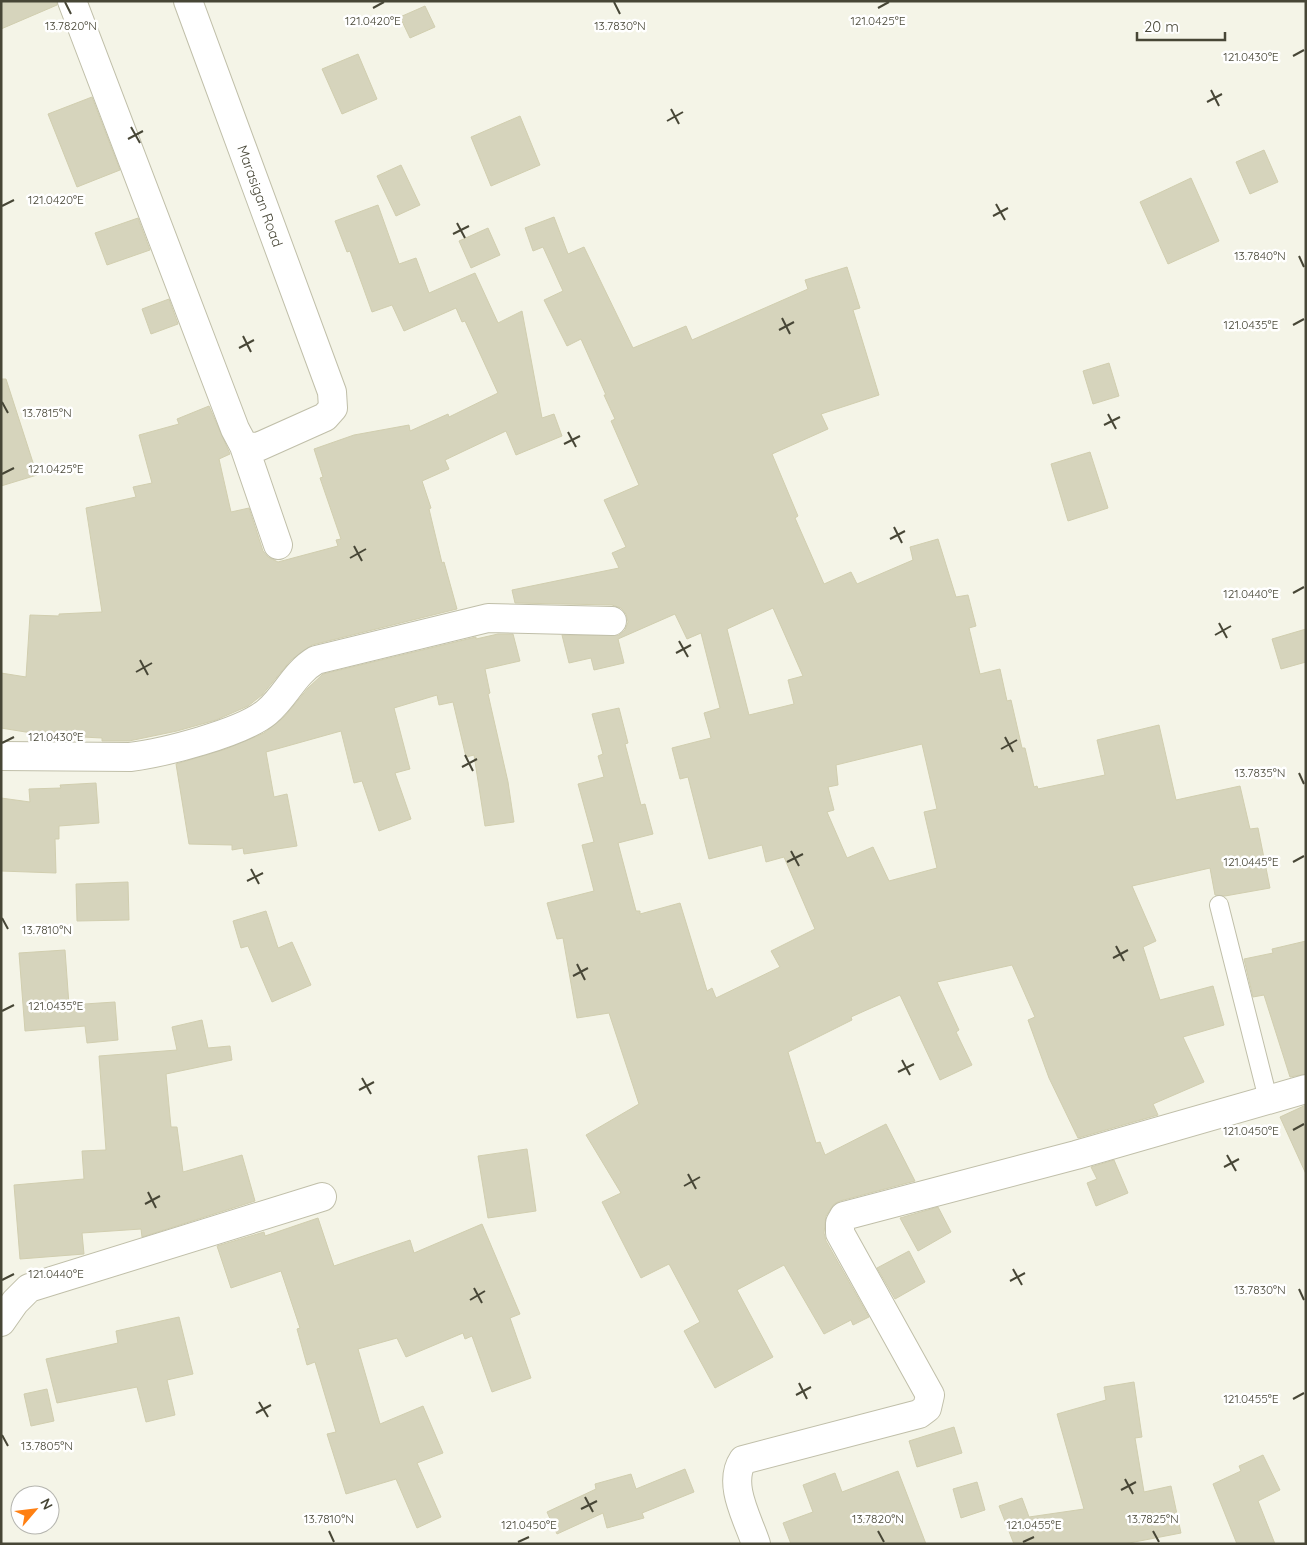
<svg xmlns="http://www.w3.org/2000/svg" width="1307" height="1545" font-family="Quicksand,sans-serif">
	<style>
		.building { fill: #d6d4bc; stroke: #d1ceaf; fill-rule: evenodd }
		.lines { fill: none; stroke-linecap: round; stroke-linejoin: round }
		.service-casing { stroke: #c0bfa9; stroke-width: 20 }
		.minor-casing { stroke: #c0bfa9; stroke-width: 30 }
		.service { stroke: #fff; stroke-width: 18 }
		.minor { stroke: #fff; stroke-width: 28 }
		.ticks { fill: none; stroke: #474636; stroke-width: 2 }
		.labels { text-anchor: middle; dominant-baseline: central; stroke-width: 5; stroke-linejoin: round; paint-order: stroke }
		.street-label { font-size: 14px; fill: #474636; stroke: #fff }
		.ticks-label { font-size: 12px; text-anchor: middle; fill: #474636; stroke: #fff; stroke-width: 5; stroke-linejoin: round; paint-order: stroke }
	</style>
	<rect width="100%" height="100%" fill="#f4f4e7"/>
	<path class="building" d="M1,1H57V5L1,29Z
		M425,6L435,27L410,38L400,17Z
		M358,54L377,99L342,114L322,69Z
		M92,97L120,170L77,187L48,114Z
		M520,116L540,165L491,186L471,137Z
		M1264,150L1278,182L1250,194L1236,162Z
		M401,165L420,205L396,216L377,176Z
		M1191,178L1219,241L1168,264L1140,202Z
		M378,205L399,264L416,258L429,293L475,273L498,323L522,311L542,418L554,414L562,436L516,455L506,431L445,460L449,469L422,481L431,508L429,509L442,563L444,562L457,609L312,645L291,660L262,695L248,706L216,720L177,731L129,741H102V738L44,735L1,728V673L26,677L30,615L59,616V614L102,612L86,508L136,497L133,487L152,483L139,435L179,424L177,419L209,406L230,454L219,459L231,512L249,508L263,551L268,557L278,562L338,546L336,540L341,539L320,478L323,477L314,449L354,435L409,425L410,431L448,414L449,417L498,393L465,321L462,322L456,308L404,331L392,305L372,312L350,251L347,252L335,221Z
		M554,217L568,254L584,247L633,348L686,326L692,340L808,289L805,280L847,267L860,308L853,310L879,395L821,414L828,429L772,454L798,516L795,518L824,584L851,572L857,584L913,560L910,547L938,539L956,597L968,595L976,626L969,628L980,674L1000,669L1007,701L1011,700L1022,748H1025L1034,787L1037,786L1038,789L1105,775L1097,740L1159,725L1176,800L1240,786L1250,829L1258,828L1270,888L1225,896L1215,895L1210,868L1132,886L1156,941L1143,947L1160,1000L1213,986L1224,1025L1183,1037L1204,1082L1153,1104L1158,1115L1078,1138L1049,1078L1028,1020L1035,1017L1012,965L937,982L959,1030L956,1032L972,1065L940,1080L900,995L851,1017L852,1020L788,1052L816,1143L820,1142L825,1155L886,1124L915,1181L840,1201L834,1204L826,1216L824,1233L826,1241L869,1317L853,1325L851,1320L824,1334L784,1265L737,1290L773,1357L715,1388L684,1331L700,1322L669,1264L641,1278L602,1202L621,1193L586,1135L639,1104L609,1013L577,1018L563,938L557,939L547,903L594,891L582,845L594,842L578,784L604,777L598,756L603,754L592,714L619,708L628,743L625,744L641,805L645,804L653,834L618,843L636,911H640V914L680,903L707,991L712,988L716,998L780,967L771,951L815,929L784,857L766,862L762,845L709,859L688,777L680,779L672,748L711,738L704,713L720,708L701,633L687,639L675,614L618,639L624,663L594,670L591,658L569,663L562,635H619L625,630L628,622L626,614L621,608L612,605L515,603L512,590L619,568L612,553L626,547L604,500L639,485L611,421L615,419L604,395H606L581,339L567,346L544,300L563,291L543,247L533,251L525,228ZM773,608L803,676L788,680L794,704L749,715L727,629ZM922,744L937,809L924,812L937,868L889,881L873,847L847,858L827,812L834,810L828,787L838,785L836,765Z
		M138,218L150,250L107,265L95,233Z
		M488,228L500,255L471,268L459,241Z
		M169,299L178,324L151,334L142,309Z
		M1109,363L1119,396L1093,404L1083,371Z
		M1,379H6L37,475L1,486Z
		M1090,452L1108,508L1068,521L1051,464Z
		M1306,629V662L1281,669L1272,639Z
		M498,634H513L520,661L485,669L490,693L488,694L508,782L514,822L485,826L474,755L466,757L453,702L439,705L437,695L394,708L410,769L395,773L411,819L379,831L362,781L354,783L341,731L266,752L274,797L287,794L297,846L244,854L243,848L232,850V845L189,844L176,764L226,749L264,733L284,717L308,688L323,674L476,637V639Z
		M96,783L99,823L59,826V839H55L56,873L1,871V798L30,802L29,789L61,788L60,785Z
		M128,882L129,920L77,921L76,884Z
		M266,911L278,948L292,942L311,985L272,1002L248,946L241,948L233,921Z
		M1306,941V1074L1290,1077L1264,995L1253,997L1244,959L1273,953L1272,949Z
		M65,950L69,1005L115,1002L118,1040L87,1043L85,1026L25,1031L19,953Z
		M202,1020L208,1048L230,1046L232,1060L166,1074L171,1127H177L183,1172L242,1155L255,1201L142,1237L141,1229L82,1233L84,1254L20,1259L14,1185L84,1179L82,1151L106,1150L99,1056L177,1050L172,1027Z
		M1306,1105V1174L1280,1117Z
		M527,1149L536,1211L488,1218L478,1156Z
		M1114,1160L1128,1193L1096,1206L1087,1183L1097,1179L1091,1167Z
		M938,1207L951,1232L918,1251L900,1218Z
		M318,1218L334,1266L410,1240L414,1253L482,1224L520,1314L510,1318L531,1378L492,1392L472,1336L465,1339L463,1333L406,1357L397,1338L358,1349L380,1424L423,1406L443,1453L417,1463L441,1517L417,1528L396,1479L346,1494L327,1434L336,1432L315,1362L307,1365L297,1329L300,1328L281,1271L231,1288L217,1246L264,1232L265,1236Z
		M909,1251L925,1282L895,1299L877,1268Z
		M179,1317L193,1374L167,1380L175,1415L146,1422L137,1387L57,1403L46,1359L118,1343L116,1331Z
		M1134,1382L1142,1437L1135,1438L1144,1492L1171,1486L1181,1533L1124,1544H1014L999,1506L1022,1498L1029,1517L1084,1509L1057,1414L1106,1400L1104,1387Z
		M47,1389L54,1421L31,1426L24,1394Z
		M954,1427L962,1453L917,1467L909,1441Z
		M1263,1455L1280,1490L1258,1501L1275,1544H1237L1213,1484L1241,1471L1239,1466Z
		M685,1469L694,1492L642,1513L644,1518L607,1528L603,1513L557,1534L547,1512L596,1489L595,1484L631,1474L636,1489Z
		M898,1471L926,1544H791L783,1523L813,1512L803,1485L835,1473L842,1492Z
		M977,1482L985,1510L961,1518L953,1489Z"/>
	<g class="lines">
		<g class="service-casing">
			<path id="service" d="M1219,905L1268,1099"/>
		</g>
		<g class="minor-casing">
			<path id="minor" d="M72,1L235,429L244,446L258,447L325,417L333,408L332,392L188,1
				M244,446L278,545
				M1,756L130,757C163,753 242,733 267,712C286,696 294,673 316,660L488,618L612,621
				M1,1322L15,1302L29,1288L322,1197
				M756,1544C748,1519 727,1484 743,1460L919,1414L927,1408L930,1395L840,1233V1223L844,1216L1076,1155L1306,1089"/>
		</g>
		<use href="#service" class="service"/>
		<use href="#minor" class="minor"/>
	</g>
	<path class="ticks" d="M65,2L71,14M614,2L620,14M373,8L384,2M878,8L889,2M1293,56L1304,50M1211,90L1219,106M1207,102L1222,94M671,109L679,124M667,121L683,112M131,127L140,143M128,139L143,131M996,204L1005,220M2,206L14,200M993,216L1008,208M457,223L465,238M453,234L469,226M1299,256L1304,267M782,318L790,334M1293,325L1304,319M779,330L794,322M243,336L251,352M239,348L254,340M2,402L8,413M1108,414L1116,429M1104,425L1120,417M568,432L576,447M564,444L580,436M2,474L14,468M894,527L902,543M890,539L905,531M354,546L362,561M350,558L366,549M1293,593L1304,587M1219,623L1227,638M1215,635L1231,626M679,641L688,657M676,653L691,645M140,660L148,675M136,672L152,663M1005,737L1013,752M2,743L14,737M1001,749L1017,740M465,755L473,771M462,767L477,759M1299,773L1304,784M791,851L799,866M787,862L803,854M1293,862L1304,856M251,869L259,884M247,881L263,873M2,918L8,929M1116,946L1124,961M1113,958L1128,950M577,964L585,980M573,976L588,968M2,1011L14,1005M902,1060L910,1075M898,1072L914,1064M362,1078L371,1094M359,1090L374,1082M1293,1130L1304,1124M1227,1155L1236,1171M1224,1167L1239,1159M688,1174L696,1189M684,1186L700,1177M148,1192L156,1208M145,1204L160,1196M1013,1269L1022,1285M2,1280L14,1274M1010,1281L1025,1273M474,1288L482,1303M1299,1289L1304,1300M470,1300L485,1291M799,1383L807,1399M796,1395L811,1387M1293,1399L1304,1393M259,1402L268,1417M256,1413L271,1405M2,1435L8,1446M1125,1479L1133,1494M1121,1490L1136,1482M585,1497L593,1512M581,1509L597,1501M329,1531L334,1542M878,1531L884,1542M1153,1531L1159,1542M518,1542L529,1537M1023,1542L1034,1537"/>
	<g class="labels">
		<g class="street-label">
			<text transform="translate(260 196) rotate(70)">Marasigan Road</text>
		</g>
	</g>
	<g class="ticks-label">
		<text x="373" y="25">121.0420°E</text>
		<text x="878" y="25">121.0425°E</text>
		<text x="71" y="30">13.7820°N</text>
		<text x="620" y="30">13.7830°N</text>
		<text x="1251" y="61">121.0430°E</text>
		<text x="56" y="204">121.0420°E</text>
		<text x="1260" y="260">13.7840°N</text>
		<text x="1251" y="329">121.0435°E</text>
		<text x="47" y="417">13.7815°N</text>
		<text x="56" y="473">121.0425°E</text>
		<text x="1251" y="598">121.0440°E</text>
		<text x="56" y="741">121.0430°E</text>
		<text x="1260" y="777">13.7835°N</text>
		<text x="1251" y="866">121.0445°E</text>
		<text x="47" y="934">13.7810°N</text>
		<text x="56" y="1010">121.0435°E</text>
		<text x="1251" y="1135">121.0450°E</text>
		<text x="56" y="1278">121.0440°E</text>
		<text x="1260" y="1294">13.7830°N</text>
		<text x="1251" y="1403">121.0455°E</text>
		<text x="47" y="1450">13.7805°N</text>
		<text x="329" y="1523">13.7810°N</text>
		<text x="878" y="1523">13.7820°N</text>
		<text x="1153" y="1523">13.7825°N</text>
		<text x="529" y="1529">121.0450°E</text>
		<text x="1034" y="1529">121.0455°E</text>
	</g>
	<rect width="1307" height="1545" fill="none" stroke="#474636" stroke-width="5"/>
	<g transform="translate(35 1510) rotate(62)"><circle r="24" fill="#ffffff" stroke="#b5b5af"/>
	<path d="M0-4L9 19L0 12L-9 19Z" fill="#ff8013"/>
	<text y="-8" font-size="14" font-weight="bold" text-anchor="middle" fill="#474636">N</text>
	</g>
	<path d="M1137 32v8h88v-8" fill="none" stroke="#474636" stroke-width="2.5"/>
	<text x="1144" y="32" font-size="15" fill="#474636" stroke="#ffffff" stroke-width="4" paint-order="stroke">20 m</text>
</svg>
